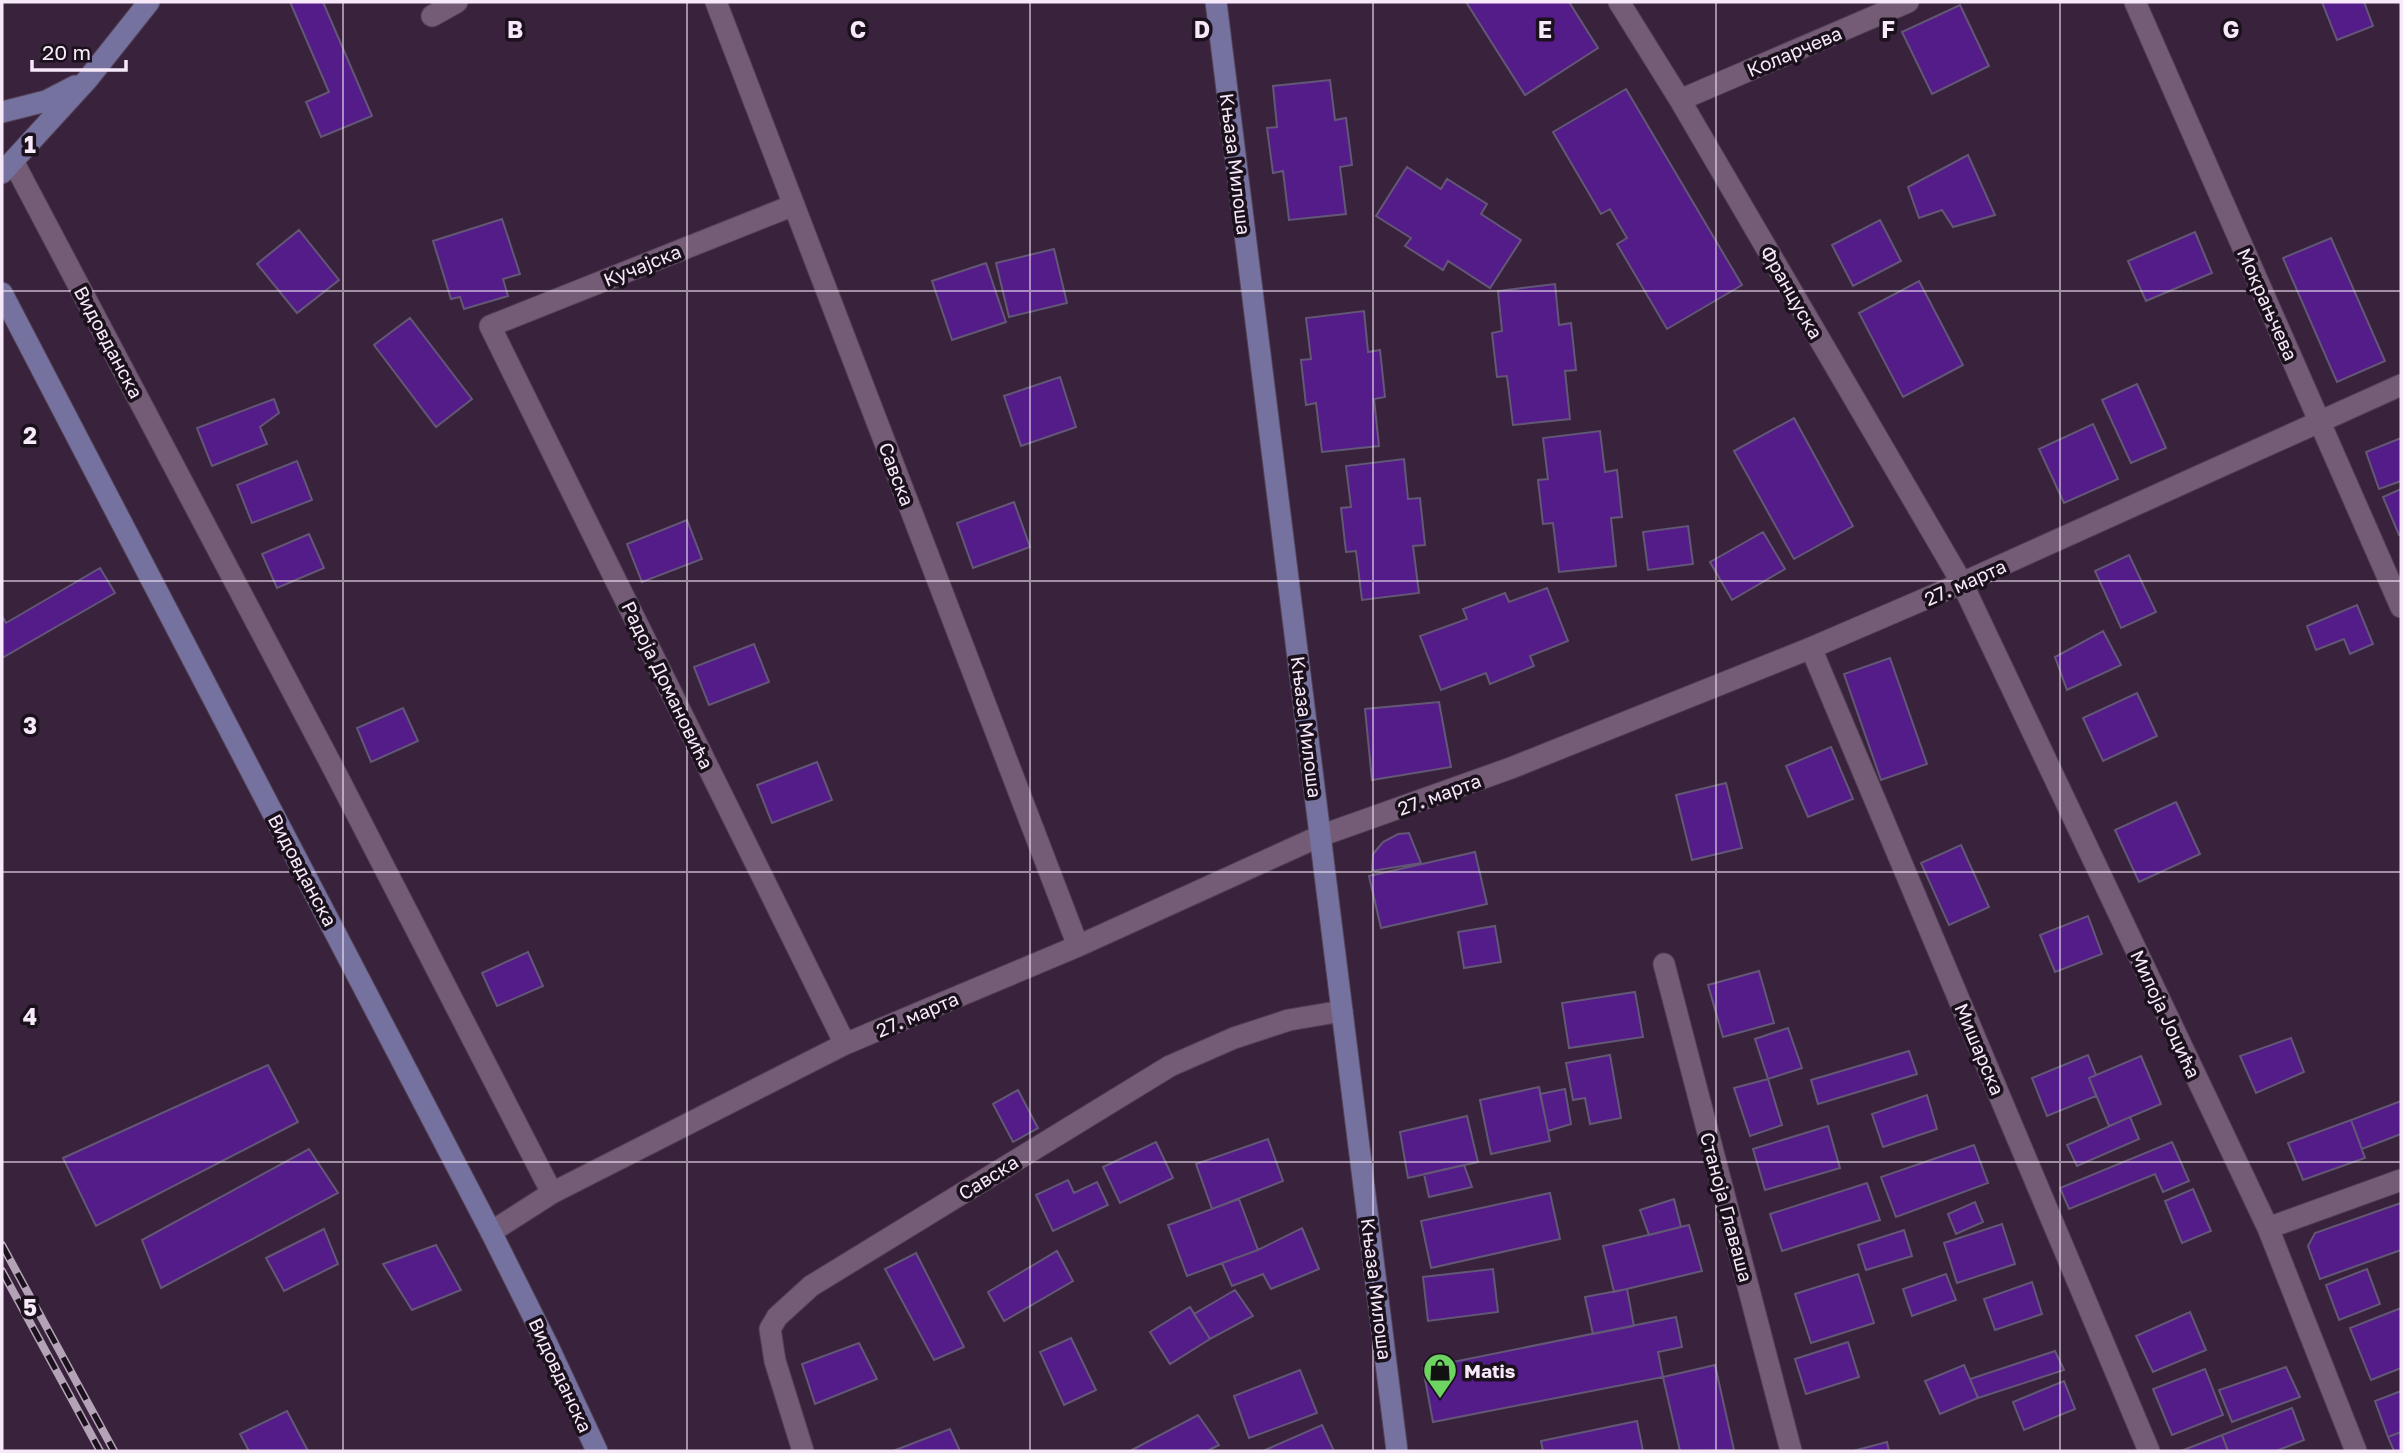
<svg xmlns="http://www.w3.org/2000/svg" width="2403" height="1453" font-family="'Golos Text',sans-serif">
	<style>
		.building { fill: #531c88; stroke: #635776; stroke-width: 2 }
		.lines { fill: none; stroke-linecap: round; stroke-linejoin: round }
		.street-casing { stroke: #534156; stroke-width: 23 }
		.secondary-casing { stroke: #534156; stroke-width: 23 }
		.street { stroke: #745c77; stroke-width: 21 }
		.secondary { stroke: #75729f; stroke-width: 21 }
		.rail-casing { stroke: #b4a3b6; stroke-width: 8 }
		.rail { stroke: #1a111c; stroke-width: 5; stroke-dasharray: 16; stroke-linecap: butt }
		.grid { fill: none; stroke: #f7e9f9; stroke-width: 2; stroke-opacity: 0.55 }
		.labels { text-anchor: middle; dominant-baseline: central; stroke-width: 7; stroke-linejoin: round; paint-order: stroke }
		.street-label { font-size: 19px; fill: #f7e9f9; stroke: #1a111c }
		.poi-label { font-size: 19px; font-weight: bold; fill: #f7e9f9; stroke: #1a111c; text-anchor: start }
		.grid-label { font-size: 23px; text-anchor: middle; font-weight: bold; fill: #f7e9f9; stroke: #1a111c; stroke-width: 7; stroke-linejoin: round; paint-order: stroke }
	</style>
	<rect width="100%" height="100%" fill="#39233c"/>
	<path class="building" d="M290,2H323L372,116L321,137L306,102L329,92Z
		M1466,2H1569L1598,48L1525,95Z
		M2322,2H2364L2373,26L2337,40Z
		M1960,5L1989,66L1932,94L1902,32Z
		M1330,80L1335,120L1346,118L1352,165L1340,167L1346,214L1289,220L1283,171L1273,173L1267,128L1277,127L1273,86Z
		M1626,89L1742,285L1667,329L1617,244L1627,238L1610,209L1601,214L1553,132Z
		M1968,155L1995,215L1953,227L1942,210L1919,218L1908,187Z
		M1407,167L1441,189L1447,179L1487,204L1481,214L1521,240L1490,288L1448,261L1443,270L1405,246L1411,238L1376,216Z
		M502,219L520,274L503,279L508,296L464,309L460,297L451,299L433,241Z
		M1880,220L1901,261L1853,286L1832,245Z
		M299,230L339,280L297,313L257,264Z
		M2195,232L2212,273L2146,301L2128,261Z
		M2331,238L2385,361L2337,382L2283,258Z
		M1054,249L1067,303L1009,317L996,263Z
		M986,263L1006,322L952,340L932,281Z
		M1919,281L1963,365L1903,397L1859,313Z
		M1555,284L1559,325L1571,323L1576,370L1565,371L1570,419L1513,425L1507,376L1497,377L1492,333L1502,331L1498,291Z
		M1364,311L1368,352L1380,350L1385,397L1374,399L1379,446L1322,452L1316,403L1306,405L1301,360L1311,359L1306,318Z
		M410,318L472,399L436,427L374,345Z
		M1060,377L1076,427L1021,446L1004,396Z
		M2137,384L2166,448L2131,463L2102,400Z
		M274,399L279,413L260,427L267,444L212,466L197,428Z
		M1794,418L1853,526L1794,559L1734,451Z
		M2093,424L2118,479L2064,503L2039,449Z
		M1600,431L1605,472L1617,470L1622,517L1611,518L1616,566L1559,572L1553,523L1543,524L1538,480L1548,479L1543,438Z
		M2401,438V481L2379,489L2366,452Z
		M1404,459L1408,499L1420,498L1425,545L1413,546L1419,593L1362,600L1356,551L1346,552L1341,508L1351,507L1346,466Z
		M297,461L312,500L252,523L237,485Z
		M2401,489V534L2399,535L2383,497Z
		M1014,502L1030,547L973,568L957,523Z
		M687,520L702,559L642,582L627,544Z
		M1688,526L1693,564L1648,570L1643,532Z
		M1763,532L1785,569L1732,600L1710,562Z
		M309,534L324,568L277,588L262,554Z
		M2129,555L2156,612L2121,628L2095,571Z
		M100,568L115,593L2,658V616L6,623Z
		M1547,588L1568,641L1530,656L1534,666L1490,684L1486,673L1441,690L1420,636L1467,619L1463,609L1505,593L1509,602Z
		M2357,605L2373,644L2350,654L2344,639L2316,650L2307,626Z
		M2103,631L2121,665L2067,690L2055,657Z
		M754,644L769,682L709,705L694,667Z
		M1890,658L1927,764L1881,780L1844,674Z
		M2137,693L2157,736L2103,761L2083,718Z
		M1439,702L1451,767L1372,780L1365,709Z
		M403,708L418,741L371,762L357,728Z
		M1831,747L1853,799L1808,817L1786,766Z
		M817,762L832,800L772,823L757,785Z
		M1726,783L1742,848L1692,860L1676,795Z
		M2176,802L2200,854L2139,882L2115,830Z
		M1409,833L1421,863L1372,871L1373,854L1383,842L1398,834Z
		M1961,845L1989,907L1949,925L1921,863Z
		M1475,852L1487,904L1381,928L1369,876Z
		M2088,916L2102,954L2055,972L2040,935Z
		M1495,926L1501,962L1464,968L1458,932Z
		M528,952L543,986L497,1006L482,973Z
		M1759,971L1774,1023L1723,1037L1708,985Z
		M1635,992L1643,1037L1569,1048L1562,1003Z
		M1788,1028L1802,1068L1768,1079L1755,1039Z
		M2291,1038L2304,1072L2256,1093L2240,1056Z
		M1909,1051L1917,1074L1818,1104L1811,1080Z
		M1610,1055L1621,1118L1590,1124L1585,1098L1573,1100L1566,1063Z
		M2088,1055L2096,1075L2089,1078L2096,1096L2047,1116L2032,1078Z
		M2141,1056L2161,1104L2109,1126L2089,1078Z
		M268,1065L298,1122L96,1226L63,1158Z
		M1768,1079L1782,1125L1750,1136L1734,1088Z
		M1539,1087L1550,1141L1491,1154L1480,1100Z
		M1565,1089L1571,1124L1548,1131L1540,1094Z
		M1018,1090L1038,1128L1013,1142L993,1104Z
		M1927,1095L1937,1129L1883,1147L1872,1114Z
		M2401,1101V1134L2362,1149L2351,1120Z
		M1467,1116L1478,1162L1408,1178L1400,1132Z
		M2130,1117L2139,1139L2077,1166L2067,1145Z
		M2351,1120L2365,1158L2303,1180L2288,1143Z
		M1828,1126L1840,1168L1765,1190L1753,1149Z
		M1268,1139L1283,1181L1212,1209L1196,1164Z
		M1156,1142L1173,1178L1120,1203L1103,1167Z
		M2172,1142L2189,1181L2163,1192L2155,1174L2069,1209L2060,1188Z
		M1974,1145L1988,1183L1896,1217L1881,1177Z
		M309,1149L338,1193L161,1288L142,1240Z
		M1464,1165L1472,1187L1429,1197L1424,1174Z
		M1068,1180L1074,1193L1097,1182L1108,1205L1053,1231L1036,1195Z
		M1867,1183L1880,1220L1782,1251L1770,1214Z
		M2193,1189L2211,1231L2182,1243L2165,1201Z
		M1550,1193L1560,1239L1431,1268L1421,1221Z
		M1239,1199L1258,1250L1187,1276L1168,1225Z
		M1674,1199L1681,1227L1649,1235L1640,1210Z
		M1975,1202L1983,1222L1956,1234L1948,1214Z
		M2401,1203V1250L2320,1279L2308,1246L2315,1233Z
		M2002,1224L2015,1264L1957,1283L1944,1243Z
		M1689,1225L1702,1271L1614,1292L1603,1246Z
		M1302,1228L1319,1269L1271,1289L1263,1274L1232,1286L1222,1263L1258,1250Z
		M324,1229L338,1264L284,1291L266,1258Z
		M1904,1230L1912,1256L1866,1270L1858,1245Z
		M436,1245L461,1290L412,1310L383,1264Z
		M1057,1251L1073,1281L1004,1321L988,1292Z
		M916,1253L964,1347L934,1360L885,1269Z
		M1493,1269L1498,1312L1428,1321L1423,1277Z
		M2367,1269L2380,1304L2339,1320L2326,1285Z
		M1858,1274L1874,1323L1811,1343L1795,1294Z
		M1946,1274L1956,1300L1912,1316L1903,1289Z
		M2032,1282L2042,1314L1995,1330L1984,1299Z
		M1627,1289L1634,1326L1593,1334L1585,1297Z
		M1235,1290L1253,1316L1210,1339L1194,1314Z
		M1190,1307L1210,1339L1170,1364L1150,1332Z
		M2401,1308V1368L2371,1380L2350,1328Z
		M2190,1312L2206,1350L2153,1372L2136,1336Z
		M1676,1317L1682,1347L1658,1352L1663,1377L1433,1422L1423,1368Z
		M1071,1338L1096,1390L1064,1405L1040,1352Z
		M1848,1342L1859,1377L1806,1394L1795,1359Z
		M859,1343L877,1379L815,1404L802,1364Z
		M2055,1351L2064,1370L1978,1398L1970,1379Z
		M1715,1365L1734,1450L1680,1451L1663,1377Z
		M1964,1365L1978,1398L1940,1414L1925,1381Z
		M2286,1367L2300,1397L2232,1422L2219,1390Z
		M2205,1369L2223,1415L2172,1435L2153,1389Z
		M1300,1370L1317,1413L1249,1438L1234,1396Z
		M2064,1381L2075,1409L2024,1430L2013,1402Z
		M2401,1391V1432L2388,1437L2375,1401Z
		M2292,1408L2304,1440L2276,1451H2228L2222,1435Z
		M287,1411L308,1451H249L240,1434Z
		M1198,1415L1219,1445L1207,1451H1130Z
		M1637,1421L1643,1451H1543L1541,1441Z
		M1322,1425L1334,1451H1263Z
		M950,1429L960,1451H893Z
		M2401,1432V1451H2394L2388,1437Z
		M2222,1435L2228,1451H2181Z
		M1887,1442L1889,1451H1853Z"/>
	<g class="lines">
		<g class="street-casing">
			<path id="street" d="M716,2L1078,946
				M1619,2L1680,100L1962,583L2268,1228L2356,1451
				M2135,2L2401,607
				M432,16L457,2
				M1680,100L1908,2
				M14,163L330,762L552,1193
				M794,205L490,326L845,1044
				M1811,648L2149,1451
				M1664,964L1791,1451
				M2268,1228L2401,1180
				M491,1232L552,1193L845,1044L1078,946L1320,836L1511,768L1811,648L1962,583L2401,385
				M803,1451L775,1361L770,1329L777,1317L811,1286L1170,1066L1234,1038L1289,1020L1342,1011"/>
		</g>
		<g class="secondary-casing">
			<path id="secondary" d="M1216,2L1397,1451
				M2,112L46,101L75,86
				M2,173L87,80L149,2
				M2,293L491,1232L548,1346L597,1451"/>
		</g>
		<use href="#street" class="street"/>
		<use href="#secondary" class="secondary"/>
		<g class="rail-casing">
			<path id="rail" d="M2,1245L114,1451
				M2,1271L100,1451"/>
		</g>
		<use href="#rail" class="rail"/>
	</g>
	<path class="grid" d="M343,2V1451M687,2V1451M1030,2V1451M1373,2V1451M1716,2V1451M2060,2V1451M2,291H2401M2,581H2401M2,872H2401M2,1162H2401"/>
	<defs>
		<g id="shop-pin" transform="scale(1.75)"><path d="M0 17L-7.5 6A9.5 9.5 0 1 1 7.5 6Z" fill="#6dd361" stroke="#1a111c"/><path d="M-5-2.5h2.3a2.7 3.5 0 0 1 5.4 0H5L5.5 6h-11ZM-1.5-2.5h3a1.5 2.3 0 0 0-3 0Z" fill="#111"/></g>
	</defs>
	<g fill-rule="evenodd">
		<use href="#shop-pin" x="1440" y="1370"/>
	</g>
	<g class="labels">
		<g class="street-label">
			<text transform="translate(1794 51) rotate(-23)">Коларчева</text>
			<text transform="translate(1236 164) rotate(83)">Књаза Милоша</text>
			<text transform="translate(642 265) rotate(-22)">Кучајска</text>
			<text transform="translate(1792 292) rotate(60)">Француска</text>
			<text transform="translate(2268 304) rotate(66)">Мокрањчева</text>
			<text transform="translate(109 342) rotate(62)">Видовданска</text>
			<text transform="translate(897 474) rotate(69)">Савска</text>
			<text transform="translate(1965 582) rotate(-24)">27. марта</text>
			<text transform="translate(668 685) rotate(64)">Радоја Домановића</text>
			<text transform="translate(1307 727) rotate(83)">Књаза Милоша</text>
			<text transform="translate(1439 794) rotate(-20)">27. марта</text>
			<text transform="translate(303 870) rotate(62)">Видовданска</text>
			<text transform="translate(917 1014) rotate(-23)">27. марта</text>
			<text transform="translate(2166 1014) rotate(65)">Милоја Јоцића</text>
			<text transform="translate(1980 1049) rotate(67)">Мишарска</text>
			<text transform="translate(988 1177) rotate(-32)">Савска</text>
			<text transform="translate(1727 1207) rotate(75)">Станоја Главаша</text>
			<text transform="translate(1377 1289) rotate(83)">Књаза Милоша</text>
			<text transform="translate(561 1375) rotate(65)">Видовданска</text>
		</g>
		<g class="poi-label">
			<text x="1464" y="1370">Matis</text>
		</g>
	</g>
	<g class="grid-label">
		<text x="515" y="38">B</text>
		<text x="858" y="38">C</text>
		<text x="1202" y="38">D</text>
		<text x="1545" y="38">E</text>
		<text x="1888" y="38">F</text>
		<text x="2231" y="38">G</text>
		<text x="30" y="153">1</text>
		<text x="30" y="444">2</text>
		<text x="30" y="734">3</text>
		<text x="30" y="1025">4</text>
		<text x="30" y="1316">5</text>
	</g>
	<rect width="2403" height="1453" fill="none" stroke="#f7e9f9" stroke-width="7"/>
	<path d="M32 60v10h94v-10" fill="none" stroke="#f7e9f9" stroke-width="3.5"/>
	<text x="42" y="60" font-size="21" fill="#f7e9f9" stroke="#1a111c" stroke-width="5" paint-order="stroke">20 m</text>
</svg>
